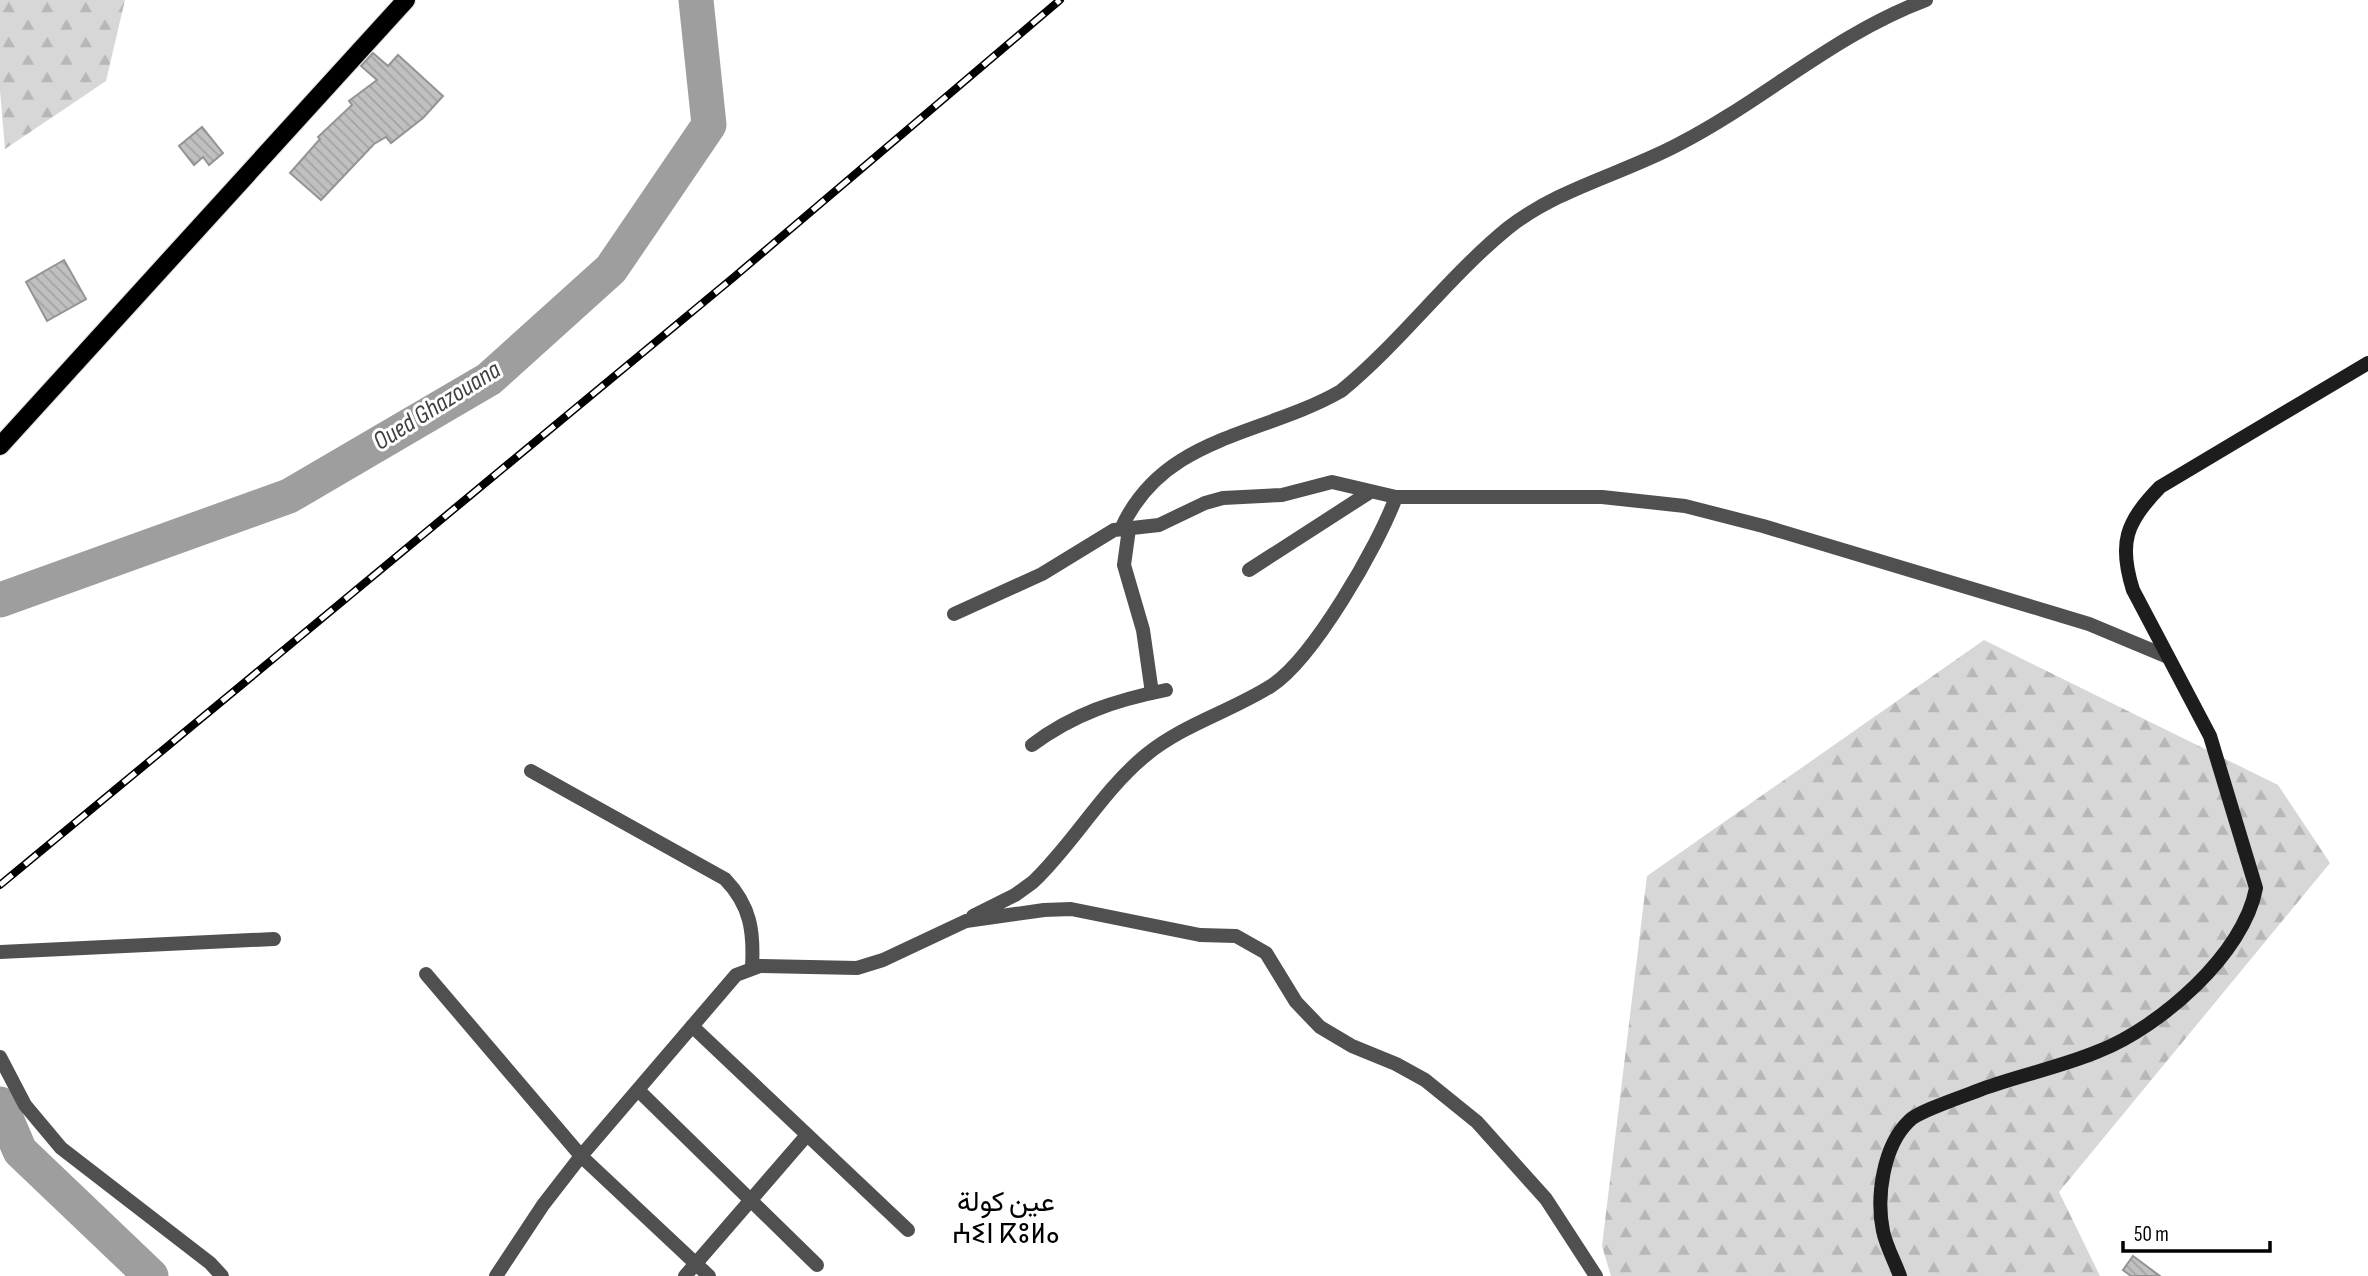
<svg xmlns="http://www.w3.org/2000/svg" width="2368" height="1276" font-family="'Sofia Sans Condensed',Vazirmatn,'Noto Sans Tifinagh',sans-serif">
	<style>
		.forest { fill: url(#forest-firs) }
		.lines { fill: none; stroke-linecap: round; stroke-linejoin: round }
		.river { stroke: #9e9e9e; stroke-width: 35 }
		.building { fill: url(#building-back-hatch); stroke: #949494; stroke-width: 2 }
		.primary-casing { stroke: #dbdbdb; stroke-width: 20 }
		.street { stroke: #505050; stroke-width: 14 }
		.secondary { stroke: #1d1d1d; stroke-width: 14 }
		.primary { stroke: #000; stroke-width: 18 }
		.rail-casing { stroke: #000; stroke-width: 8 }
		.rail { stroke: #fff; stroke-width: 5; stroke-dasharray: 16; stroke-linecap: butt }
		.labels { text-anchor: middle; dominant-baseline: central; stroke-width: 6; stroke-linejoin: round; paint-order: stroke }
		.water-label { font-size: 26px; font-style: italic; fill: #3f3f3f; stroke: #fff }
		.quarter-label { font-size: 28px; fill: #000; stroke: #fff }
	</style>
	<defs>
		<pattern id="forest-firs" width="22" height="20" patternUnits="userSpaceOnUse" patternTransform="scale(1.75)"><rect width="22" height="20" fill="#d7d7d7"/><path d="M5 1l3.5 6h-7zM16 11l3.5 6h-7z" fill="#b7b7b7"/></pattern>
		<pattern id="building-back-hatch" width="6" height="6" patternUnits="userSpaceOnUse" patternTransform="scale(1.75)"><rect width="6" height="6" fill="#c0c0c0"/><path d="M-1 5l2 2M0 0l6 6M5-1l2 2" fill="none" stroke="#a3a3a3"/></pattern>
	</defs>
	<rect width="100%" height="100%" fill="#fff"/>
	<path class="forest" d="M0,0H125L106,81L5,149L0,91Z
		M1984,640L2278,785L2330,863L2059,1192L2100,1276H1611L1602,1246L1647,876Z"/>
	<g class="lines">
		<path class="river" d="M0,600L289,496L489,379L611,269L709,125L696,0
			M0,1104L20,1151L151,1276"/>
	</g>
	<path class="building" d="M373,53L388,66L398,55L443,96L423,118L391,143L386,137L374,144L321,200L290,173L320,139L318,137L352,105L349,101L377,80L361,66Z
		M202,127L223,153L209,165L203,157L194,165L179,146Z
		M64,260L86,299L47,321L26,282Z
		M2133,1256L2160,1276H2131L2123,1270Z"/>
	<g class="lines">
		<g class="primary-casing">
			<path id="primary" d="M0,446L406,0"/>
		</g>
		<path class="street" d="M1121,529C1163,435 1263,436 1341,391C1401,342 1448,277 1508,228C1559,188 1623,174 1679,144C1766,99 1833,35 1926,0
			M1129,529L1124,565L1143,630L1152,693
			M1249,570L1370,492
			M954,614L1042,574L1114,530L1159,525L1205,503L1223,498L1282,495L1332,482L1396,497H1602L1685,506L1763,526L2046,611L2089,624L2168,657
			M1032,745C1073,714 1116,700 1166,690
			M531,771L725,879C751,906 754,932 752,967
			M973,916L1015,895L1033,882C1074,843 1102,791 1146,755C1184,724 1230,712 1271,686C1313,659 1378,546 1396,497
			M0,952L274,939
			M426,974L581,1156L709,1276
			M692,1026L908,1230
			M0,1057L25,1105L61,1148L210,1263L222,1276
			M638,1090L817,1265
			M496,1276L543,1205L581,1156L736,975L760,966L857,968L883,960L966,921L1044,910L1071,909L1200,935L1236,936L1266,953L1296,1002L1320,1027L1352,1046L1396,1064L1425,1080L1477,1122L1546,1199L1596,1276
			M685,1276L807,1135"/>
		<path class="secondary" d="M1900,1276C1895,1262 1886,1246 1883,1231C1876,1197 1883,1146 1909,1121C1918,1111 1968,1095 1982,1089C2020,1075 2061,1067 2099,1051C2160,1027 2244,954 2256,888L2210,736L2133,590C2118,543 2126,522 2160,487L2368,363"/>
		<use href="#primary" class="primary"/>
		<g class="rail-casing">
			<path id="rail" d="M0,885L734,277L1060,0"/>
		</g>
		<use href="#rail" class="rail"/>
	</g>
	<g class="labels">
		<g class="water-label">
			<text transform="translate(437 406) rotate(-32)">Oued Ghazouana</text>
		</g>
		<g class="quarter-label">
			<text x="1006" y="1202">عين كولة<tspan x="1006" dy="32">ⵄⵉⵏ ⴽⵓⵍⴰ</tspan></text>
		</g>
	</g>
	<path d="M2123 1241v10h147v-10" fill="none" stroke="#000000" stroke-width="3.5"/>
	<text x="2134" y="1241" font-size="21" fill="#000000" stroke="#ffffff" stroke-width="5" paint-order="stroke">50 m</text>
</svg>
